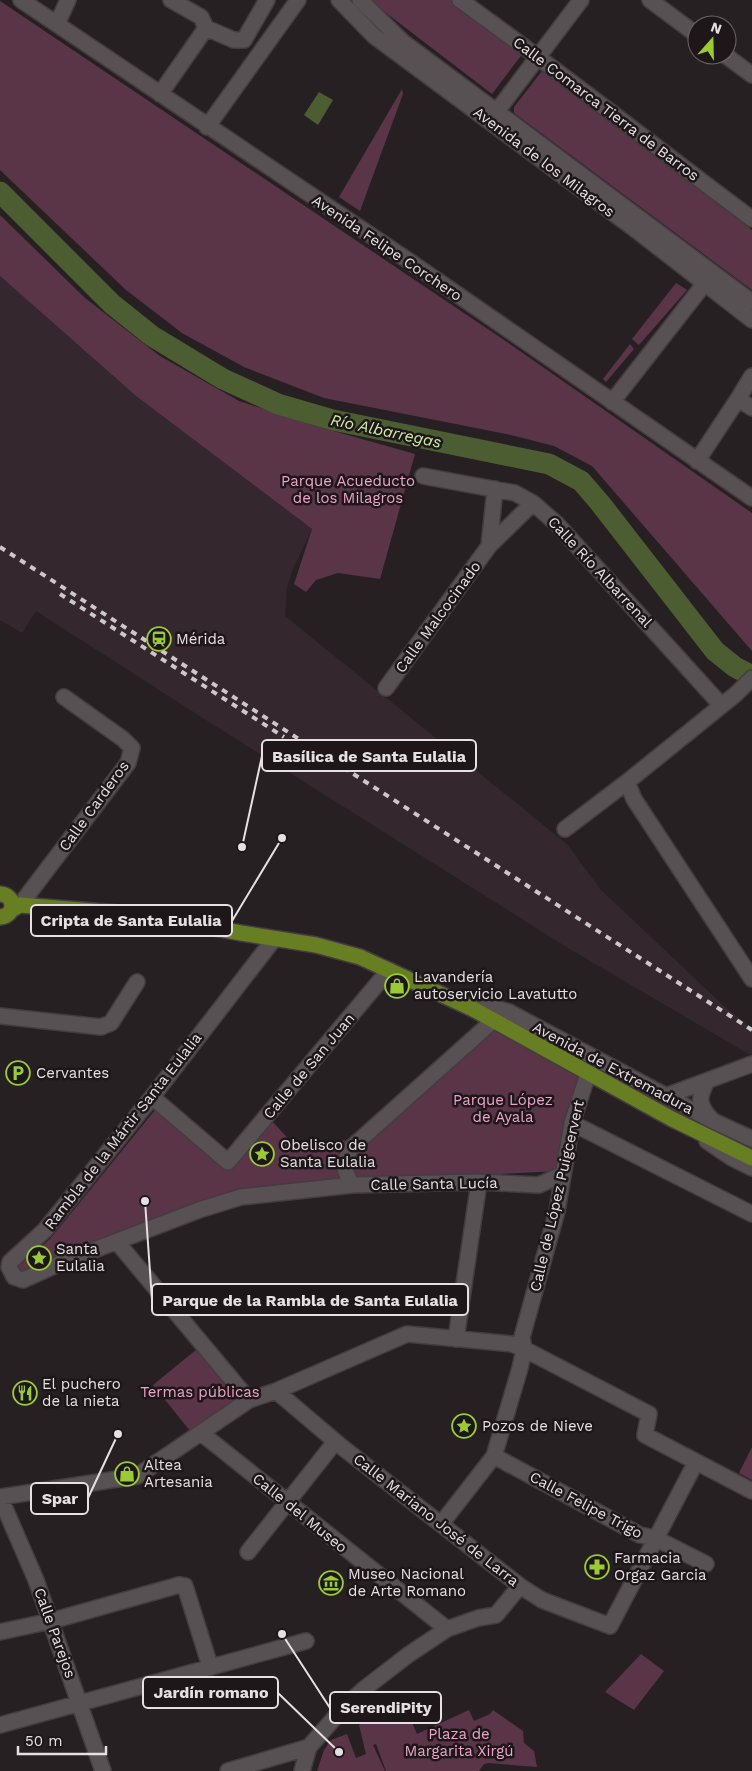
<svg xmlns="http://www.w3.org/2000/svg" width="752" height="1771" font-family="'Work Sans',sans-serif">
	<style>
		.built { fill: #34272d }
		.green { fill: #593547 }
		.water { fill: #4c5d32 }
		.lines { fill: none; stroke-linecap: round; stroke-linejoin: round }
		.river { stroke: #4c5d32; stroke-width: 21 }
		.minor-casing { stroke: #433d3f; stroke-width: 18 }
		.major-casing { stroke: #433d3f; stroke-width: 18 }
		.minor { stroke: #585154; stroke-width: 15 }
		.major { stroke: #687e22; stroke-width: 15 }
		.rail { stroke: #cdc7c9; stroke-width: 4; stroke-dasharray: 6 6; stroke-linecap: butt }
		.labels { text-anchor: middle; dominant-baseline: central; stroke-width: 5; stroke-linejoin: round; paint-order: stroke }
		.street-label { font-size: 15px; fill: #e5e0e2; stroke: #1d171a }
		.park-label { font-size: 15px; fill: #eea4c8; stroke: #1d171a }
		.poi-label { font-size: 15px; fill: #e5e0e2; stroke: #1d171a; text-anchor: start }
		.water-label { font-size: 16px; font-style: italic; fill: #d0eda5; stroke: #1d171a }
		.leader { fill: none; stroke: #e5e0e2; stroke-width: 2 }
		.callout-dot { fill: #e5e0e2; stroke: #1d171a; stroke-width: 2 }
		.callout { fill: #1d171a; stroke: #e5e0e2; stroke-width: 2 }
		.callout-label { font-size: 16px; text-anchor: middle; font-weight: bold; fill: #e5e0e2 }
	</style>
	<rect width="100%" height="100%" fill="#272023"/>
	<path class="built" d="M0,276L136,396L312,529L292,571L287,587L285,616L567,844L601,890L723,1005L752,1029V1056L568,948L209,722L36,611L22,633L0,620Z"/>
	<path class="green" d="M371,0H451L523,53L492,94L377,6Z
		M0,1L507,342L752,513V651L592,466L554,446L511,435L324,398L244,367L182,333L126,290L0,170Z
		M542,71L752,230V290L514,113V107Z
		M402,89L403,94L360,211L339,197Z
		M0,215L85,298L160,356L239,401L323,428L415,454L380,579L338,573L316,580L306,592L294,584L312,529L136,396L0,276Z
		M676,283L687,290L639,345L632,339Z
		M630,344L634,349L606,382L603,379Z
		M497,1028L581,1076L559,1171L358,1181C351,1168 350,1163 360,1151Z
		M155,1110L227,1168L269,1118L298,1149L345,1140L338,1166L343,1182L175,1213L25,1270H19L18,1266L50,1239Z
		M202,1345L249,1400L195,1437L153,1385Z
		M752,1447V1480L739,1473Z
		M641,1654L664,1671L634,1710L605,1692Z
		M469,1710L474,1721L490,1714L493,1710L523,1731L524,1743L534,1751L537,1767L488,1763L484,1764L479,1771H386L376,1744L373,1745L385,1771H317L324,1750L331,1740L347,1734L356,1758L366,1754L359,1725L373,1716L395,1718L407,1711L417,1734Z"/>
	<path class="water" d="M319,92L333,100L318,125L304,115Z"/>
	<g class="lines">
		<path class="river" d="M0,192L112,304L152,336L223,379L278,404L333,420L549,464L581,481L600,503L715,651L735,667L752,676"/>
		<g class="minor-casing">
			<path id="minor" d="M21,0L409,261L752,498
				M171,0L201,17L206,28L234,40H244L267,0
				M339,0L374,36L636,230L752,320
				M360,0L403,42L752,302
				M460,0C559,71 654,146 752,219
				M650,0L697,35
				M57,24L68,0
				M725,55L752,75
				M160,94L206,28
				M497,111L581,0
				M207,127L298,0
				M738,399L752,408
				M612,402L705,283
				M697,461L738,399L752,376
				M423,476L515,493L533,503L557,524L721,705
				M489,546L495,489
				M386,688L489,546L533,503
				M627,782L634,799L752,979
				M565,829L627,782L736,694L752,678
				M20,905L128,763L132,748L123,739L64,697
				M274,939L152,1097L45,1230L10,1262L9,1267L14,1277L23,1280L65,1261L199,1210L241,1197L352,1185L479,1182L539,1185L563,1174
				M473,1009C484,1004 498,1009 509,1012L711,1120L752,1139
				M0,1016L101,1027L111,1023L137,982
				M707,1081C698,1099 698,1104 711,1119
				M666,1096L752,1064
				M152,1097L228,1162L389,970
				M572,1123L752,1214
				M707,1141L732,1158L752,1168
				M352,1185C343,1169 342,1164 352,1147L494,1020
				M117,1242L249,1400
				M456,1339L479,1182
				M276,1391L342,1447L520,1586L542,1600L610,1626L696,1462
				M201,1433L447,1629
				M494,1456L640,1535L655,1538L706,1564
				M0,1497L137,1476L249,1400L276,1391L407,1334L512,1344L524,1349L649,1414L645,1435L752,1491
				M0,1497L36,1580L103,1771
				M441,1524L494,1456L520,1368L524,1349L522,1337L557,1211L572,1123L588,1074
				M248,1552L335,1442
				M0,1632L51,1621L179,1585L185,1586L210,1666
				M0,1725L306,1641
				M228,1771L309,1747
				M302,1771L309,1747L343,1708L364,1689L408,1655L447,1629L478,1618L496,1615L520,1586"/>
		</g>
		<g class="major-casing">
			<path id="major" d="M0,894C16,895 16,916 0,917
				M13,909L20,905L143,915L241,933L316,945L360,957L473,1009L672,1119L752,1158"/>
		</g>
		<use href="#minor" class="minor"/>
		<use href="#major" class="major"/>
		<path class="rail" d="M0,547L752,1030
			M60,594L284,737"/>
	</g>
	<defs>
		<g id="station-ring" transform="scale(1.25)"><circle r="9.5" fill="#1d171a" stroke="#9acb34" stroke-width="1.5"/><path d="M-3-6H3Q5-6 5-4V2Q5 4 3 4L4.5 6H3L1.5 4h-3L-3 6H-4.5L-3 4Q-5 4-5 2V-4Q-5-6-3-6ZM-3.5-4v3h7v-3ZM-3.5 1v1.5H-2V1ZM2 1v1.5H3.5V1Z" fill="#9acb34"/></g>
		<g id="shop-ring" transform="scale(1.25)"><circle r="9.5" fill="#1d171a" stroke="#9acb34" stroke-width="1.5"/><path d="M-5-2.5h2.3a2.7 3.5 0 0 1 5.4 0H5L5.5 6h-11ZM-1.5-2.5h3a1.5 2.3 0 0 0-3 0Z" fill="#9acb34"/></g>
		<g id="parking-ring" transform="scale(1.25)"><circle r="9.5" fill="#1d171a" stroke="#9acb34" stroke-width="1.5"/><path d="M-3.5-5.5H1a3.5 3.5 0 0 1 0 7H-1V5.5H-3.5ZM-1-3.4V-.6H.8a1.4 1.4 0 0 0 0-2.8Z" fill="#9acb34"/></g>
		<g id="sight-ring" transform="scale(1.25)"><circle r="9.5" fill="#1d171a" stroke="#9acb34" stroke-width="1.5"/><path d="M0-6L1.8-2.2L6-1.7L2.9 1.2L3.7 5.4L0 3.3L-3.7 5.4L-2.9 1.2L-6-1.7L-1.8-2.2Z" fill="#9acb34"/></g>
		<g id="restaurant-ring" transform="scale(1.25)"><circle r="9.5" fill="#1d171a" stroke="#9acb34" stroke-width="1.5"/><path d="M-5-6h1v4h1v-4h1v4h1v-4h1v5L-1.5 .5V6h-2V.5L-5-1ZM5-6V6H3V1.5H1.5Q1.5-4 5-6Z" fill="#9acb34"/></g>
		<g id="pharmacy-ring" transform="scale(1.25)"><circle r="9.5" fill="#1d171a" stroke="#9acb34" stroke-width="1.5"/><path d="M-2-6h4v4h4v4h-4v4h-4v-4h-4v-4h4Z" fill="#9acb34"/></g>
		<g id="museum-ring" transform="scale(1.25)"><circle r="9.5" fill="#1d171a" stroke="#9acb34" stroke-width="1.5"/><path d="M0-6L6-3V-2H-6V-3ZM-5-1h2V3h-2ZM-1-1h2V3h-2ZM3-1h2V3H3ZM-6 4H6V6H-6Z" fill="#9acb34"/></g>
	</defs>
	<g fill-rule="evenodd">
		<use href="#station-ring" x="159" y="639"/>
		<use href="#shop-ring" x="397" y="986"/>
		<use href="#parking-ring" x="18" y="1073"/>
		<use href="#sight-ring" x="262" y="1154"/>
		<use href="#sight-ring" x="39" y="1258"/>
		<use href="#restaurant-ring" x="25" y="1393"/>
		<use href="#sight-ring" x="464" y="1426"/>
		<use href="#shop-ring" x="127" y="1474"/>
		<use href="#pharmacy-ring" x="597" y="1567"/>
		<use href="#museum-ring" x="331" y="1583"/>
	</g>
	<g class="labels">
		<g class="street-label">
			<text transform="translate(606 109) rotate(37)">Calle Comarca Tierra de Barros</text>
			<text transform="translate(544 162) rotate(37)">Avenida de los Milagros</text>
			<text transform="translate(387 248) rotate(34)">Avenida Felipe Corchero</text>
			<text transform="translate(600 572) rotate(47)">Calle Río Albarrenal</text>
			<text transform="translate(438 617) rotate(-54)">Calle Malcocinado</text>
			<text transform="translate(94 806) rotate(-54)">Calle Carderos</text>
			<text transform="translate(309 1066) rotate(-50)">Calle de San Juan</text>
			<text transform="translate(613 1068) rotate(28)">Avenida de Extremadura</text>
			<text transform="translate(123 1131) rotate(-52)">Rambla de la Mártir Santa Eulalia</text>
			<text transform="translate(434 1184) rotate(-1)">Calle Santa Lucía</text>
			<text transform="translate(557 1196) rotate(-77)">Calle de López Puigcervert</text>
			<text transform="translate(586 1505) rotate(28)">Calle Felipe Trigo</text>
			<text transform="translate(300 1513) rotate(39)">Calle del Museo</text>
			<text transform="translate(436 1520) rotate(38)">Calle Mariano José de Larra</text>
			<text transform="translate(55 1633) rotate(70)">Calle Parejos</text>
		</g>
		<g class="park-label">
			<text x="348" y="481">Parque Acueducto<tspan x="348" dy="17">de los Milagros</tspan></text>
			<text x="503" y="1100">Parque López<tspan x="503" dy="17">de Ayala</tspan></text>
			<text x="200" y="1392">Termas públicas</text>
			<text x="459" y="1734">Plaza de<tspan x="459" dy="17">Margarita Xirgú</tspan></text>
		</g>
		<g class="poi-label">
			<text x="176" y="639">Mérida</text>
			<text x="414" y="977">Lavandería<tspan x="414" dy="17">autoservicio Lavatutto</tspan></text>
			<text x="36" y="1073">Cervantes</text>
			<text x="280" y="1145">Obelisco de<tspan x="280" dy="17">Santa Eulalia</tspan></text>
			<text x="56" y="1249">Santa<tspan x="56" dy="17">Eulalia</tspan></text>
			<text x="42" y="1384">El puchero<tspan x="42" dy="17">de la nieta</tspan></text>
			<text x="482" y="1426">Pozos de Nieve</text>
			<text x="144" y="1465">Altea<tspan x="144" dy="17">Artesania</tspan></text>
			<text x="614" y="1558">Farmacia<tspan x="614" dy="17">Orgaz Garcia</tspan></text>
			<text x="348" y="1574">Museo Nacional<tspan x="348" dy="17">de Arte Romano</tspan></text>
		</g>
		<g class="water-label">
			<text transform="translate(386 431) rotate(12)">Río Albarregas</text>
		</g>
	</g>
	<path class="leader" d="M242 847L262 756M282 838L232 921M145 1201L152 1300M118 1434L88 1498M339 1752L278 1693M282 1634L330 1708"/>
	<g class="callout-dot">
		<circle cx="242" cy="847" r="5"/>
		<circle cx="282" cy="838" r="5"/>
		<circle cx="145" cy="1201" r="5"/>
		<circle cx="118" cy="1434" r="5"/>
		<circle cx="339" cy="1752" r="5"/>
		<circle cx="282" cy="1634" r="5"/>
	</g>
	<g class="callout">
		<rect x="262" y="740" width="214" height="31" rx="5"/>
		<rect x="31" y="905" width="201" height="31" rx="5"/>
		<rect x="152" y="1284" width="316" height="31" rx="5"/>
		<rect x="31" y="1483" width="57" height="31" rx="5"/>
		<rect x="143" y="1677" width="135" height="31" rx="5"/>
		<rect x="330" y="1692" width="111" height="31" rx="5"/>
	</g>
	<g class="callout-label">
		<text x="369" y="762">Basílica de Santa Eulalia</text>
		<text x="131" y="926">Cripta de Santa Eulalia</text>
		<text x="310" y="1306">Parque de la Rambla de Santa Eulalia</text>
		<text x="60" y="1504">Spar</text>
		<text x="211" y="1698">Jardín romano</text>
		<text x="386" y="1713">SerendiPity</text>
	</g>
	<g transform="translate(712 40) rotate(20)"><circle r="24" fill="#1d171a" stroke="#6d676a"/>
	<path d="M0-4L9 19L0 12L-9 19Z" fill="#9acb34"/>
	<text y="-8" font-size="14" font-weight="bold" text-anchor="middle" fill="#e5e0e2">N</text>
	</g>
	<path d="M18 1746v8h88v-8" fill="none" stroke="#e5e0e2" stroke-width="2.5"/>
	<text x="25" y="1746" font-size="15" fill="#e5e0e2" stroke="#1d171a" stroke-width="4" paint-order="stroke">50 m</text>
</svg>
